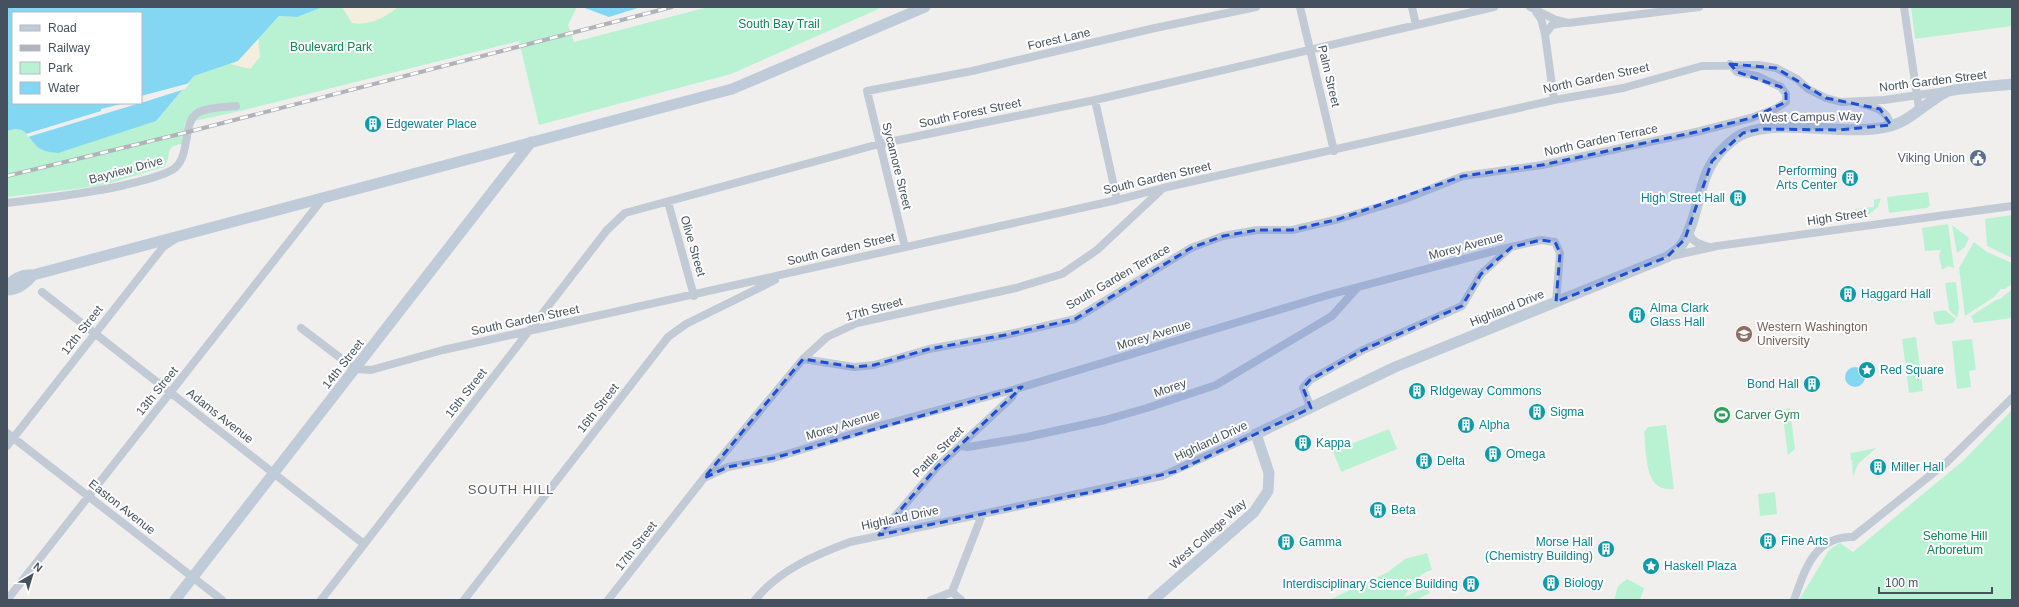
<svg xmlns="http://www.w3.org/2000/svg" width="2019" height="607" font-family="Arial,sans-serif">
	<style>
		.green { fill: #b9f2d2 }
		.sand { fill: #f4eede }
		.water { fill: #83d7f3; fill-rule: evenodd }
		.pier { fill: #f1efee }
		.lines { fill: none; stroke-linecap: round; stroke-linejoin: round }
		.street { stroke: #c1cad5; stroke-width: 8 }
		.secondary { stroke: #c0cbd9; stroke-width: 11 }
		.rail-casing { stroke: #b0b3ba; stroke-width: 4 }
		.rail { stroke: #fff; stroke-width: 2.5; stroke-dasharray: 8; stroke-linecap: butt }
		.marked { fill: #1d4ed8; fill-opacity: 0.2; stroke: #1d4ed8; stroke-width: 3; stroke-dasharray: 8 5; stroke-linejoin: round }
		.labels { text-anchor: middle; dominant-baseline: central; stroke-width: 4; stroke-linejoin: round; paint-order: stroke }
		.park-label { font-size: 12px; fill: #10854f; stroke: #fff }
		.street-label { font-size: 12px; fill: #45515e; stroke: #fff }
		.culture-label { font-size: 12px; fill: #0d838f; stroke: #fff; text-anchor: start }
		.service-label { font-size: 12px; fill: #4e5e75; stroke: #fff; text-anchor: end }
		.education-label { font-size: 12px; fill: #785e54; stroke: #fff; text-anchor: start }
		.leisure-label { font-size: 12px; fill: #27864d; stroke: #fff; text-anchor: start }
		.neighbourhood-label { font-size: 13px; letter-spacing: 1px; fill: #5b5f64; stroke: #fff }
	</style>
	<rect width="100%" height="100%" fill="#f1efee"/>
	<path class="green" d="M323,7H577L568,25L574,42L708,7H883L731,74L539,125L519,41L236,112L185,123L183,144C162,145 173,158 164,167L100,186L7,197V131C24,125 32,138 42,150L156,121L194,76L238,61L279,16L297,17Z
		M1911,7H2012V26L1915,39Z
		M1928,192L1930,205L1927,208L1889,213L1887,197Z
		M1881,198L1878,207L1867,216L1866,213L1855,214V209L1874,207V200Z
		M2012,215V258L1987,246L1985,219Z
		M1948,224L1954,268L1948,266L1942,270L1939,256L1941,250L1925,251L1922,228Z
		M1952,225L1969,238L1965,247L1957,253Z
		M1974,242L1987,252L2012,263V284L2005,289H2001L1994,297L1965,316L1959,268Z
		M1956,282L1959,308L1957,318L1949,310L1945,283Z
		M2012,289V318L1974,323L1971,316L1996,300L2000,299Z
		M1945,310L1956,319L1953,323L1938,325L1935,323L1933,312Z
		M1916,337L1923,391L1909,393L1902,339Z
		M1972,339L1976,370L1969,371L1971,387L1957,389L1952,341Z
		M1790,408L1795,449L1788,455L1782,410Z
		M2012,410V600H1799L1829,550L1840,543L1853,552L1964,460Z
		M1666,425L1674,489C1643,493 1647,453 1644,432L1648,427Z
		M1389,429L1397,449L1341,472L1333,451Z
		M1876,448L1858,464L1853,477L1852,460H1851L1850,451L1851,453Z
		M1775,492L1777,514L1760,516L1758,494Z
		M1427,553L1432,570C1418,573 1412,586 1404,597L1427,587L1430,593L1416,600H1329L1388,572L1405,559Z
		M1627,579L1644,588L1640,600H1614L1618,586Z"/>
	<path class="sand" d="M342,7H398C384,18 370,26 352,23Z
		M258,33L260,57L250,69L218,61Z"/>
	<path class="water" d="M7,7H323L297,17L279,16L238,61L194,76L156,121L58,153C53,152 47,152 43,150C28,144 30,123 7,131ZM13,13H141V103H13Z
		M582,7H641L609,17Z
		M1845 377a10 10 0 1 1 20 0a10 10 0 1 1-20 0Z"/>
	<path class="pier" d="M190,83L185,89L141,103V96Z
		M125,103H140L28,137L26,134L101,111V109Z"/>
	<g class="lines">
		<path class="street" d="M1300,7L1334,151
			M1412,7L1416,25
			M1530,7L1556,20L1568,23L1699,7
			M1904,7L1919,109
			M1534,9L1541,19L1545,34
			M1095,100L1117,200
			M1554,100L1545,34L1552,25L1563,23
			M1862,104C1876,107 1886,110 1891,125
			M668,202L694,296
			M7,203C47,198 86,194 125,185C140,181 158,178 172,170C192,159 181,121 199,112C210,107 224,107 236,106
			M1689,229C1689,241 1699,244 1709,247
			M905,247L867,91L972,71L1155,28L1256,7
			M1672,256L1717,246L2012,206
			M42,292L364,544
			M301,328L355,369L371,370L443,350L1117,200L1163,188L1554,100L1623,88L1702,66L1759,65L1776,68L1797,79L1808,89L1826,98L1841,102L1884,100L1946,91
			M803,359L854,367L874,365L929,349L1005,335L1075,319L1191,248L1223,236L1257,230H1292L1339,219L1405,199L1463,176L1542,165L1696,132L1751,118L1775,109L1786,102V94L1781,87L1757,76L1737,72L1730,64
			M1311,408L1303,388L1310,380L1363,350L1462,306L1481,274L1511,247
			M7,433L222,600
			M7,446L163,247L174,240
			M961,446L968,447L1027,437L1105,420L1147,408L1216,385L1332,316L1357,288
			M704,478L728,467L774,458L886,424L1016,389L1328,295L1498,250L1541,240L1555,242L1560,253L1556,302
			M879,535L937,467L1012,397L1016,389
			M952,592L961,600
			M7,600L324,197
			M321,600L607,230L625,213L879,144L1095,100L1494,7
			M464,600L668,337L686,324L775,280
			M608,600L704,478L803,359L827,337L857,323L1016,288L1062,274L1097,250L1161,190
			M755,600C779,570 815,555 850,542L1162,476L1256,434
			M931,600L952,592L982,515
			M1794,600C1805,570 1814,536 1853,537L1947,462L2012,398"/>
		<path class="secondary" d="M7,288C11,279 23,274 33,275L732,89L925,7
			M7,290C17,290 27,283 33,275
			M175,600L531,142
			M1153,600L1254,512L1268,491L1269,473L1256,434L1395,367L1667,257C1673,253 1679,249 1683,243C1701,213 1697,174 1723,149C1729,143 1736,136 1745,133C1784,119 1843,136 1886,127C1909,123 1926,102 1946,92C1953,88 2000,86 2012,84"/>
		<g class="rail-casing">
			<path id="rail" d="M7,176L188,132L672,7"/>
		</g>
		<use href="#rail" class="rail"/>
	</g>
	<path class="marked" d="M1730,64L1776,68L1826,98L1880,109L1891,125L1839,130L1761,129L1743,133L1712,161L1685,239L1667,257L1556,302L1560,253L1555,242L1541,240L1512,247L1481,274L1462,306L1363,350L1310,380L1303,388L1311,408L1177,471L1106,489L879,535L937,467L1022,387L774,458L728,467L704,478L803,359L854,367L874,365L929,349L1005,335L1075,319L1191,248L1223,236L1257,230H1292L1339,219L1463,176L1542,165L1696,132L1751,118L1786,102V94L1781,87L1737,72Z"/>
	<defs>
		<g id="building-disc" transform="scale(0.9)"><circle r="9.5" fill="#0f9aa8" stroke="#fff"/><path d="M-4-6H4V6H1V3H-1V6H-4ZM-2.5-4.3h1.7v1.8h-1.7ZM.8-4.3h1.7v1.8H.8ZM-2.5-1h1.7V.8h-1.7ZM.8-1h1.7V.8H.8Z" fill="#fff"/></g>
		<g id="civic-disc" transform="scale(0.9)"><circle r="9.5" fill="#5c6f8a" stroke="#fff"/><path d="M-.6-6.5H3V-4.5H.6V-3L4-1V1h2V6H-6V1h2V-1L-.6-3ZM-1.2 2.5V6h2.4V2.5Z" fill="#fff"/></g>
		<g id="university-disc" transform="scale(0.9)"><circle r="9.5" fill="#8d6e63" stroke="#fff"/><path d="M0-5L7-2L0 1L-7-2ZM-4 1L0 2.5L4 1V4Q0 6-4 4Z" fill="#fff"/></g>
		<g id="sight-disc" transform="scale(0.9)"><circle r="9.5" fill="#0f9aa8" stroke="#fff"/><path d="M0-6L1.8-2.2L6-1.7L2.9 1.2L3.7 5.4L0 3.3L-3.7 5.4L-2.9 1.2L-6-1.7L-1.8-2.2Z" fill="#fff"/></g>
		<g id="stadium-disc" transform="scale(0.9)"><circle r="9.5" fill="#2e9e5b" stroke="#fff"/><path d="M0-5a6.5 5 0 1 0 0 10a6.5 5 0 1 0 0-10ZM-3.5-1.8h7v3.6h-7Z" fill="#fff"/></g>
	</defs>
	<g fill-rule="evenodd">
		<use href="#building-disc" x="373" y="124"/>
		<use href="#civic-disc" x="1978" y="158"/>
		<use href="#building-disc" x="1850" y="178"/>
		<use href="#building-disc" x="1738" y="198"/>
		<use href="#building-disc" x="1848" y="294"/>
		<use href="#building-disc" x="1637" y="315"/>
		<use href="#university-disc" x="1744" y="334"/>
		<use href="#sight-disc" x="1867" y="370"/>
		<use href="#building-disc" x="1812" y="384"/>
		<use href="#building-disc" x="1417" y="391"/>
		<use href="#building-disc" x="1537" y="412"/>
		<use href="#stadium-disc" x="1722" y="415"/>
		<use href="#building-disc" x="1466" y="425"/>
		<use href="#building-disc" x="1303" y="443"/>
		<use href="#building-disc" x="1493" y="454"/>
		<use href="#building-disc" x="1424" y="461"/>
		<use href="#building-disc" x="1878" y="467"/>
		<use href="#building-disc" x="1378" y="510"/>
		<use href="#building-disc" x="1768" y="541"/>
		<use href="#building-disc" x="1286" y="542"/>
		<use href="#building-disc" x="1606" y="549"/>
		<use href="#sight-disc" x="1651" y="566"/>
		<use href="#building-disc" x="1551" y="583"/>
		<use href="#building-disc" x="1471" y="584"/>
	</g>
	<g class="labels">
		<g class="park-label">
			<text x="779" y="24">South Bay Trail</text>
			<text x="331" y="47">Boulevard Park</text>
			<text x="1955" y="536">Sehome Hill<tspan x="1955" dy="14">Arboretum</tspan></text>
		</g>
		<g class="street-label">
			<text transform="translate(1059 39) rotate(-13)">Forest Lane</text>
			<text transform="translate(1329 76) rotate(77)">Palm Street</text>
			<text transform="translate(1596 78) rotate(-12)">North Garden Street</text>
			<text transform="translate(1933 81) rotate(-7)">North Garden Street</text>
			<text transform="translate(970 113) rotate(-12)">South Forest Street</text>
			<text transform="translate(1811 117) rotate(-1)">West Campus Way</text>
			<text transform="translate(1601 140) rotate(-12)">North Garden Terrace</text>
			<text transform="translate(897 166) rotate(76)">Sycamore Street</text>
			<text transform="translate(126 170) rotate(-15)">Bayview Drive</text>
			<text transform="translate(1157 178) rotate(-13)">South Garden Street</text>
			<text transform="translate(1837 217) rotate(-8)">High Street</text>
			<text transform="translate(693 246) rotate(74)">Olive Street</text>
			<text transform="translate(1466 246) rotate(-15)">Morey Avenue</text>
			<text transform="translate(841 249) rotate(-13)">South Garden Street</text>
			<text transform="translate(1118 277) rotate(-30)">South Garden Terrace</text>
			<text transform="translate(1507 308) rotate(-22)">Highland Drive</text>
			<text transform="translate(874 309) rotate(-16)">17th Street</text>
			<text transform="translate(525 320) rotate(-12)">South Garden Street</text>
			<text transform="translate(82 330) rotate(-52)">12th Street</text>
			<text transform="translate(1154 335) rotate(-17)">Morey Avenue</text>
			<text transform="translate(343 364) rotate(-52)">14th Street</text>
			<text transform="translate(1170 388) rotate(-19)">Morey</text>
			<text transform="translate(157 391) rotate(-51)">13th Street</text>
			<text transform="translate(466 393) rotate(-52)">15th Street</text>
			<text transform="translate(598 408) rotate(-52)">16th Street</text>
			<text transform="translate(220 416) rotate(38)">Adams Avenue</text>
			<text transform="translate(843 425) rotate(-17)">Morey Avenue</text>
			<text transform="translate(1211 441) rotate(-25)">Highland Drive</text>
			<text transform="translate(938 452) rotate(-45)">Pattle Street</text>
			<text transform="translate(122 507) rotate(38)">Easton Avenue</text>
			<text transform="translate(900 518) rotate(-12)">Highland Drive</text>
			<text transform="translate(1208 534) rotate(-42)">West College Way</text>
			<text transform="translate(636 546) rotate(-52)">17th Street</text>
		</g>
		<g class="culture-label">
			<text x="386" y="124">Edgewater Place</text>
			<text x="1837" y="171" text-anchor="end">Performing<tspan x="1837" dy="14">Arts Center</tspan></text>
			<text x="1725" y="198" text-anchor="end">High Street Hall</text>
			<text x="1861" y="294">Haggard Hall</text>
			<text x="1650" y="308">Alma Clark<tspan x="1650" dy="14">Glass Hall</tspan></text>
			<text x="1880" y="370">Red Square</text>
			<text x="1799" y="384" text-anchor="end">Bond Hall</text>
			<text x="1430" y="391">RIdgeway Commons</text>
			<text x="1550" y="412">Sigma</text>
			<text x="1479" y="425">Alpha</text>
			<text x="1316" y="443">Kappa</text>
			<text x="1506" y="454">Omega</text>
			<text x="1437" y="461">Delta</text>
			<text x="1891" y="467">Miller Hall</text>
			<text x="1391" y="510">Beta</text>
			<text x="1781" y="541">Fine Arts</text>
			<text x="1299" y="542">Gamma</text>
			<text x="1593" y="542" text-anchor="end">Morse Hall<tspan x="1593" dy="14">(Chemistry Building)</tspan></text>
			<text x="1664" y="566">Haskell Plaza</text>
			<text x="1564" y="583">Biology</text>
			<text x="1458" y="584" text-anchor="end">Interdisciplinary Science Building</text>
		</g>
		<g class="service-label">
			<text x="1965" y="158">Viking Union</text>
		</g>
		<g class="education-label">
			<text x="1757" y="327">Western Washington<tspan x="1757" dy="14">University</tspan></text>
		</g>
		<g class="leisure-label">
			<text x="1735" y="415">Carver Gym</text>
		</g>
		<g class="neighbourhood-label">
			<text x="511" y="489">SOUTH HILL</text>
		</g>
	</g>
	<rect width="2019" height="607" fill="none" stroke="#45515e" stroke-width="16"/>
	<rect x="12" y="12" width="130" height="92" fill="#ffffff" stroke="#b5b9bf"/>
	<rect x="20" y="25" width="20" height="6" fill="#c0cbd9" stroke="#b5b9bf"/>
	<text x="48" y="32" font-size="12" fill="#45515e">Road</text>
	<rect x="20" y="45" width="20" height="6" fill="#b0b3ba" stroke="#b5b9bf"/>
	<text x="48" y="52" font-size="12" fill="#45515e">Railway</text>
	<rect x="20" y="62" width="20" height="12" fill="#b9f2d2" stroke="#b5b9bf"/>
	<text x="48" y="72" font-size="12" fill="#45515e">Park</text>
	<rect x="20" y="82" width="20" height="12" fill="#83d7f3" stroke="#b5b9bf"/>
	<text x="48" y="92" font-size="12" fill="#45515e">Water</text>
	<g transform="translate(32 575) rotate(38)" stroke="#ffffff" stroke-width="3" paint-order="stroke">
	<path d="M0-3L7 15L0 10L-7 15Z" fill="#45515e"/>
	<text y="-6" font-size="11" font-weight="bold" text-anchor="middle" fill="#45515e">N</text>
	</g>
	<path d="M1879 587v6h113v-6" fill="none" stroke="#45515e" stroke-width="2"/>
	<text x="1885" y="587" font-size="12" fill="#45515e" stroke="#ffffff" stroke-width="3" paint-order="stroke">100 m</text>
</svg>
